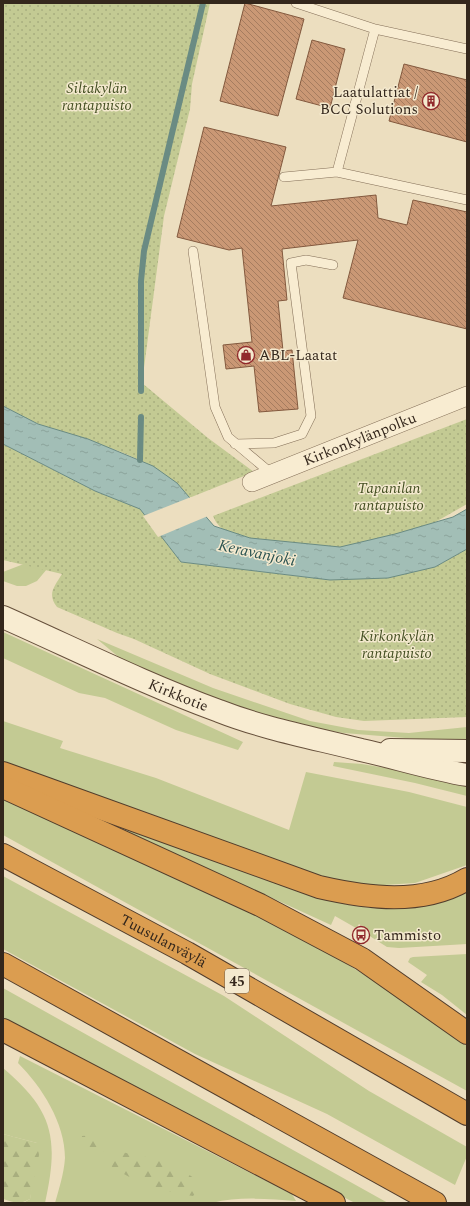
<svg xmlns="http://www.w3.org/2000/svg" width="470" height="1206" font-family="Spectral,serif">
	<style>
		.grass { fill: #c3ca93 }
		.forest { fill: url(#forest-firs) }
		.park { fill: url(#park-dots) }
		.water { fill: url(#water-ripples); stroke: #6a8b83 }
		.pier { fill: #ecdebf }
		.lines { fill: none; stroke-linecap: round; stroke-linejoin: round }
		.stream { stroke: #6a8b83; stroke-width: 6 }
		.building { fill: url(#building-back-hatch); stroke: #83593e }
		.lane-casing { stroke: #846f58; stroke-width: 10 }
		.street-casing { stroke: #846f58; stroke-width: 20 }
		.secondary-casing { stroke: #66503b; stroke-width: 24 }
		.highway-casing { stroke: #523d2c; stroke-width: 24 }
		.lane { stroke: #f8ecd1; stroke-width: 9 }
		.street { stroke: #f8ecd1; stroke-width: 19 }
		.secondary { stroke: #f8ecd1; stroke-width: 22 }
		.highway { stroke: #db9d50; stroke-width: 22 }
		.labels { text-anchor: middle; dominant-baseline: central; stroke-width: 3; stroke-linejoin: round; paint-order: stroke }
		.shield { fill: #f4e9ce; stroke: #6e6151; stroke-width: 1 }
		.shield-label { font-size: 14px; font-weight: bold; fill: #34271c }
		.park-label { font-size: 15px; font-style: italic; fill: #455023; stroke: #f4e9ce }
		.poi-label { font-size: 15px; fill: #34271c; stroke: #f4e9ce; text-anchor: start }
		.street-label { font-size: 15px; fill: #34271c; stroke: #f4e9ce }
		.water-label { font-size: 16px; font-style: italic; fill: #2b5351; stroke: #f4e9ce }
	</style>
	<defs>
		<pattern id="forest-firs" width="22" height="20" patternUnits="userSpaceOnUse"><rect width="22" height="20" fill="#c3ca93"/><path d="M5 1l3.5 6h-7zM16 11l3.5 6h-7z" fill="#a8ae7e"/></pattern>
		<pattern id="park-dots" width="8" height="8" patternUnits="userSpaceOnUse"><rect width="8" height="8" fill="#c3ca93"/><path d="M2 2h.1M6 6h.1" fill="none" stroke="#a8ae7e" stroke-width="1.8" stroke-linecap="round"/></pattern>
		<pattern id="water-ripples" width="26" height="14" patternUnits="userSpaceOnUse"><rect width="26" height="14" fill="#a2beb6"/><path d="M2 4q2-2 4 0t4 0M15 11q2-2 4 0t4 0" fill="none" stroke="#8ca39c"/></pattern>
		<pattern id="building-back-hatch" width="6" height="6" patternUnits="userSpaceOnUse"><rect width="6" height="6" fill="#ca9875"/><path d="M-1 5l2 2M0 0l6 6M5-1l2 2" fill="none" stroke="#a57c5f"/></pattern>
	</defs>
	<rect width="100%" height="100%" fill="#ecdebf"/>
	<path class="grass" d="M73,545L52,563L37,581L26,586H17L3,581V572Z
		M3,632L243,742L238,750L176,730L105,698L79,693L3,658Z
		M97,639L213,688L310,721L358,730L409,733L467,727V743L344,733L307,727L251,712L183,687L121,659Z
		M3,721L63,741L60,748L156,778L289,830L306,772L409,792L467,807V865L415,883L368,886L302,872L151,814L3,764Z
		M334,762L362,764L467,782V796L415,783L333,766Z
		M3,797L183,879L308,940L371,979L467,1046V1091L3,835Z
		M119,828L138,833C175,846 212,860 250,874C324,901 390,927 467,891V944L399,948L387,947L368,935L370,931L359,924L356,928L335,916L331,925Z
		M3,876L224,996L369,1091L467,1147V1156L455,1185L327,1114L195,1054L3,949Z
		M467,954V1015L442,995L421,982L427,975L408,962L410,958L413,957Z
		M3,988L388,1203H355L3,1022Z
		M20,1056L292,1194L296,1201C269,1199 239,1196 212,1203H55C59,1189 64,1173 65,1158C65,1123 42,1087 18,1063Z
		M3,1068C54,1111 59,1139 45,1203H23L30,1199L37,1143L3,1134Z"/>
	<path class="forest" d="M3,1134L37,1143L39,1155L30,1199C20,1205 13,1202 3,1199Z
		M94,1135L108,1146L98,1157L81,1145L82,1136Z
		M121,1152C150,1157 176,1163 199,1182V1189L193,1196C164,1192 135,1183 111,1166Z"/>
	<path class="park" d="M3,3H210L192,84L190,109L164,216L142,383L208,438L254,472L189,498C151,451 91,445 38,424C26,419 15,412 3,406Z
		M467,419V504L425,528L353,549L279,545L225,533L216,522L213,516Z
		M3,444L95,491L140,509L181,562L330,580L435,567L467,549V717L364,721L336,717L290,704L210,674L134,639L117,633L57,607C47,594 54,587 62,574L3,560Z"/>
	<path class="water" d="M3,406L38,424L88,439L153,466L177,483L214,526L250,538L340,547L395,534L453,517L467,509V549L435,567L388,578L330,580L181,562L140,509L95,491L3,444Z"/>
	<path class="pier" d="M191,497L208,516L158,537L143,516Z"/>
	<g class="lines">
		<path class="stream" d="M141,391V281L144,251L203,3
			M140,460L141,417"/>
	</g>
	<path class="building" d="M245,3L304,19L278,116L220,101Z
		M312,40L345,49L330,108L296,99Z
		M404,64L467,80V142L389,121Z
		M204,127L286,147L271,206L376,195L378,218L407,225L413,200L467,212V329L343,298L358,240L282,249L287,300L278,301L283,351L292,350L298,409L259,412L254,366L226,369L223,345L252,342L242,248L229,250L177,237Z
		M360,926L369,932L367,934L358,929Z"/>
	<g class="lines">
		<g class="lane-casing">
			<path id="lane" d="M296,3L375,29L467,49
				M337,172L375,29
				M284,177L337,172L467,200
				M193,251L215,407L228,437L272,474
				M235,444L274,443L302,434L311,416L291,263L306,260L333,265"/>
		</g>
		<g class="street-casing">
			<g id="street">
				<path id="s1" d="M252,482L467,396"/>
			</g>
		</g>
		<g class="secondary-casing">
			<g id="secondary">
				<path id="s2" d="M3,617C75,649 145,684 219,711C265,729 314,738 361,750C397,758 431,769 467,775"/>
				<path d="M390,750L467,751"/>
			</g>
		</g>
		<g class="highway-casing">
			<g id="highway">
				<path d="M3,773L319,887C367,898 422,906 467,879"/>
				<path d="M3,787L260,905L362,959L467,1033"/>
				<path id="s3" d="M3,855L187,953L467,1114"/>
				<path d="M3,964L435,1203"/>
				<path d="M3,1030L334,1203"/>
			</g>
		</g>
		<use href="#lane" class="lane"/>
		<use href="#street" class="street"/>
		<use href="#secondary" class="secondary"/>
		<use href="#highway" class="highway"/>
	</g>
	<defs>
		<g id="building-ring" transform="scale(0.9)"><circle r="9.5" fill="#f4e9ce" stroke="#91292b" stroke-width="1.5"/><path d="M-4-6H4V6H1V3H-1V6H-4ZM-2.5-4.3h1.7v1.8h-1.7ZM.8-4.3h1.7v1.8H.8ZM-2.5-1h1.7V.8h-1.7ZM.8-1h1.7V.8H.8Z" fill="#91292b"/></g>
		<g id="shop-ring" transform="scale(0.9)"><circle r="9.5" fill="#f4e9ce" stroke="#91292b" stroke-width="1.5"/><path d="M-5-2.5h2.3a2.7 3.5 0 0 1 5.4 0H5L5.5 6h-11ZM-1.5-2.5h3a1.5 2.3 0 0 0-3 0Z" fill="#91292b"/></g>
		<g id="bus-ring" transform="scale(0.9)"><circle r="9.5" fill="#f4e9ce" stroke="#91292b" stroke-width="1.5"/><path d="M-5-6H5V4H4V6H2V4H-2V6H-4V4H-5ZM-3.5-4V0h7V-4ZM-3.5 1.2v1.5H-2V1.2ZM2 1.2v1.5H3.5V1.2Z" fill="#91292b"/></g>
	</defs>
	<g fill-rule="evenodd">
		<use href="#building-ring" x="431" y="101"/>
		<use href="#shop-ring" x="246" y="355"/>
		<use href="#bus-ring" x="361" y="935"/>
	</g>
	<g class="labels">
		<rect class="shield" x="225" y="969" width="24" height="24" rx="3"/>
		<g class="shield-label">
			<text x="237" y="981">45</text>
		</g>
		<g class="park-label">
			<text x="97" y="88">Siltakylän<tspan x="97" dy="17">rantapuisto</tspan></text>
			<text x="389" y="488">Tapanilan<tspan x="389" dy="17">rantapuisto</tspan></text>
			<text x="397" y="636">Kirkonkylän<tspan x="397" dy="17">rantapuisto</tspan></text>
		</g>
		<g class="poi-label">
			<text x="418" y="92" text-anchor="end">Laatulattiat /<tspan x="418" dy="17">BCC Solutions</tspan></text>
			<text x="259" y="355">ABL-Laatat</text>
			<text x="374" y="935">Tammisto</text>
		</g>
		<g class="street-label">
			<text stroke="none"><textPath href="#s1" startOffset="116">Kirkonkylänpolku</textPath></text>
			<text stroke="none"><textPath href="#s2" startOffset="192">Kirkkotie</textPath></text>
			<text stroke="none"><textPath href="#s3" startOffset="182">Tuusulanväylä</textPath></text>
		</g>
		<g class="water-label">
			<text transform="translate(257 553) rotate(12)">Keravanjoki</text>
		</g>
	</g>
	<rect width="470" height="1206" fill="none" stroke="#34271c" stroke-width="8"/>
</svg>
